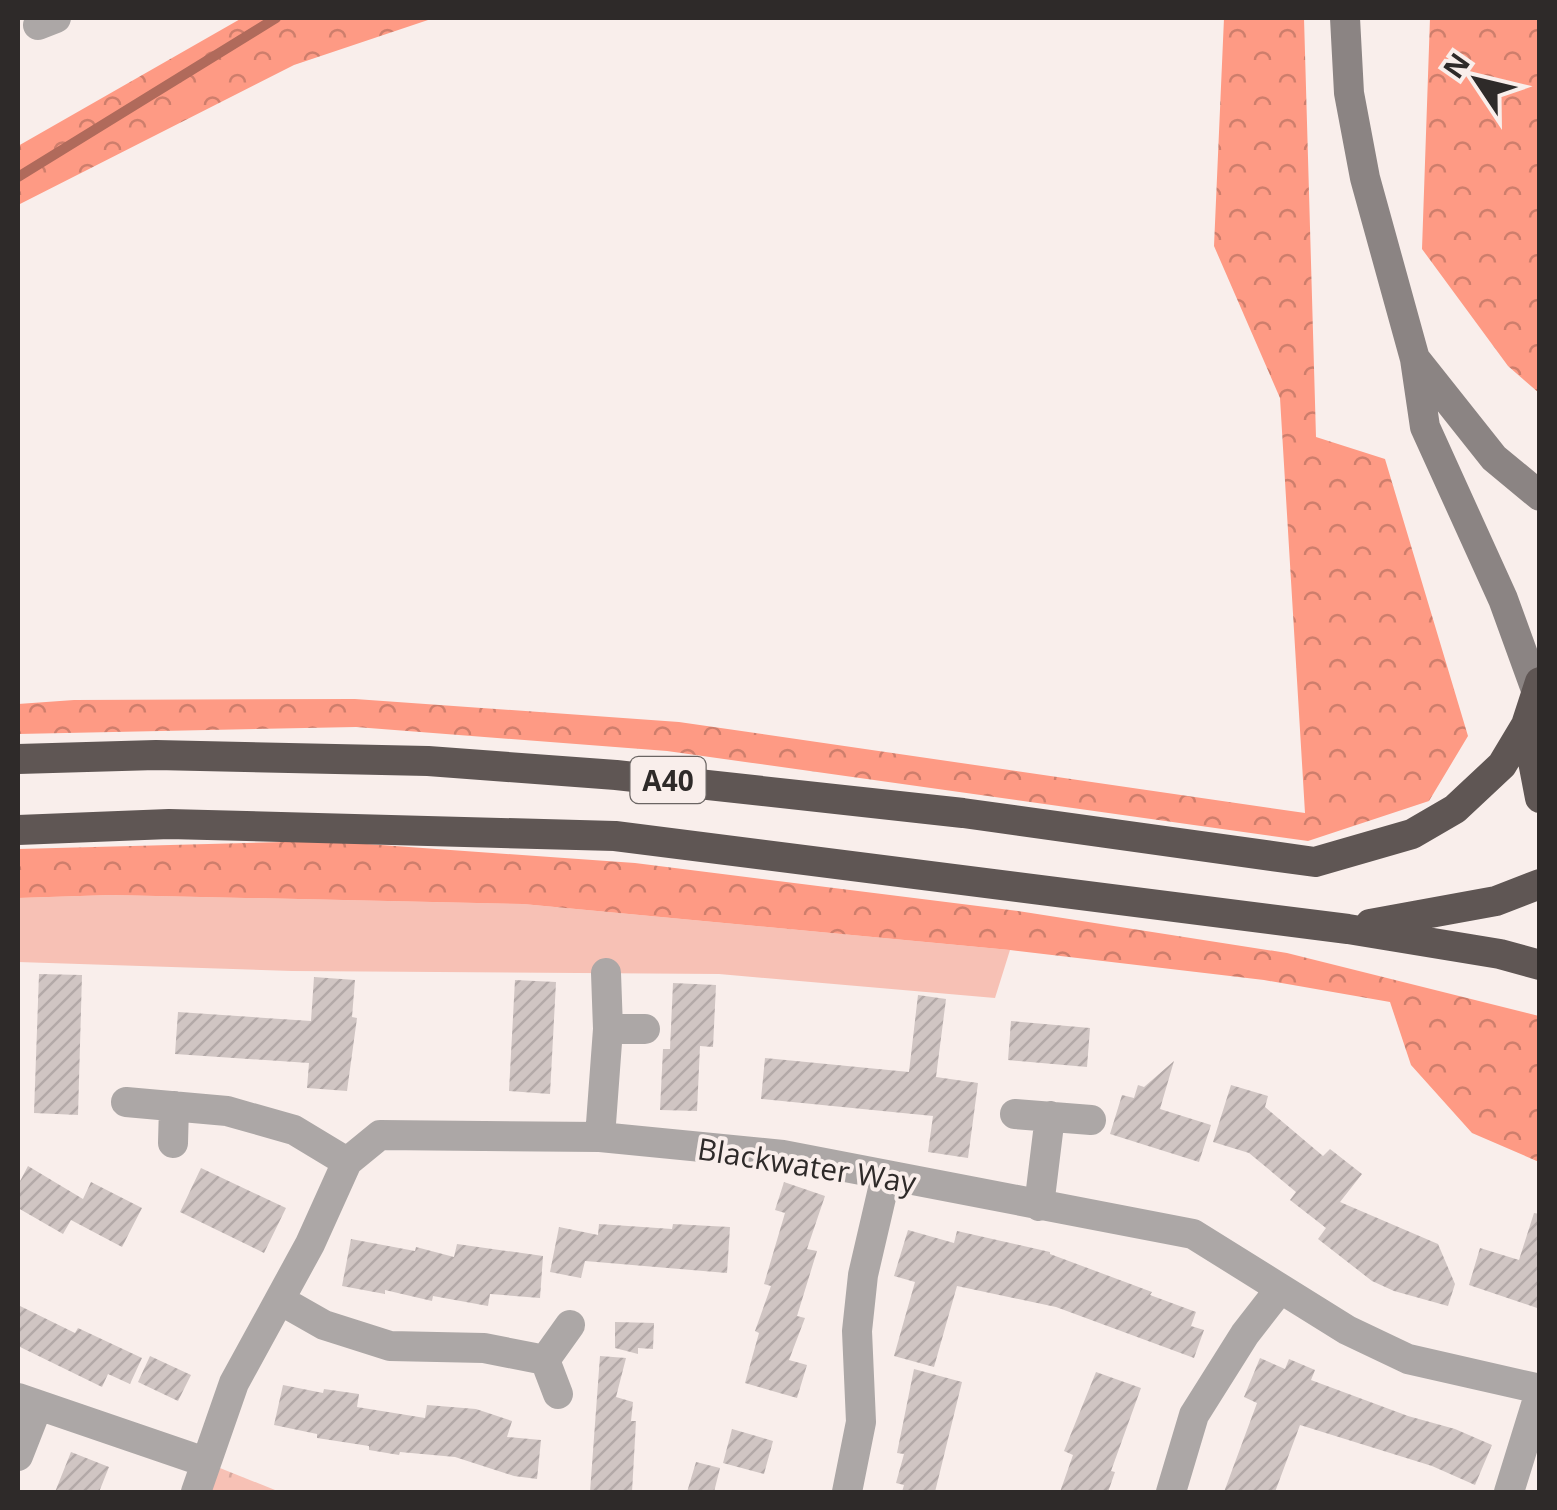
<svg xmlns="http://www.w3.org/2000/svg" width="1557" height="1510" font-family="'Open Sans',sans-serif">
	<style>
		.grass { fill: #f7c1b5 }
		.forest { fill: url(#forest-crowns) }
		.park { fill: url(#park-crowns) }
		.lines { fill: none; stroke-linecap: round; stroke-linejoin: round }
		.stream { stroke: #b06a5b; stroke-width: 10 }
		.building { fill: url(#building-hatch) }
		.street { stroke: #aca7a6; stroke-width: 30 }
		.secondary { stroke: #8b8483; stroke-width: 30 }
		.highway { stroke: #5f5654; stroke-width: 30 }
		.labels { text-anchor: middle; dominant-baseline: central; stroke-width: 8; stroke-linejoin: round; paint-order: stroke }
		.shield { fill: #f9eeeb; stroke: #6b6563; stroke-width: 2.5 }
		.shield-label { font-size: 28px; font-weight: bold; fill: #2e2a29 }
		.street-label { font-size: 30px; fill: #2e2a29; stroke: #f9eeeb }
	</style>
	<defs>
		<pattern id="forest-crowns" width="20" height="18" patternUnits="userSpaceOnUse" patternTransform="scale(2.5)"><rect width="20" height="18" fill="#fe9a84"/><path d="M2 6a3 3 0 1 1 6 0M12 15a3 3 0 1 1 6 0" fill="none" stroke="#ce7e6c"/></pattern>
		<pattern id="park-crowns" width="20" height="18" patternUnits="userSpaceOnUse" patternTransform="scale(2.5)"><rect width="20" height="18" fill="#f7c1b5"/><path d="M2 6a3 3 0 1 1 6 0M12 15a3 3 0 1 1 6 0" fill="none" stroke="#d4a69c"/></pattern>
		<pattern id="building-hatch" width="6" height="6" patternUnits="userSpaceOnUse" patternTransform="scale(2.5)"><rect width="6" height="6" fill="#d0c5c3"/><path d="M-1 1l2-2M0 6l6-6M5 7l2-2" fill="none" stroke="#b3a9a8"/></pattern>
	</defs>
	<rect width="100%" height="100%" fill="#f9eeeb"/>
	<path class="grass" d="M111,895L523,904L1010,950L995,998L719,974L292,971L18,962V898Z"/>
	<path class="forest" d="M242,18H434L294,65L18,205V146Z
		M1224,18H1304L1316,437L1385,459L1468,736L1429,801L1308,841L667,751L356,727L18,734V704L74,700L355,699L679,722L1305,813L1280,398L1214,246Z
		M1430,18H1539V393L1508,366L1422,249Z
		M325,841L635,863L1018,911L1287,953L1539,1016V1162L1472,1133L1411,1065L1390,1002L1264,980L1010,950L523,904L111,895L18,898V849Z"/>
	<path class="park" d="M205,1462L280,1492H196Z"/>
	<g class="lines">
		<path class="stream" d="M18,177L276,18"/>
	</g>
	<path class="building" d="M39,974L82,975L78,1115L34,1113Z
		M314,977L355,980L352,1017L357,1018L347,1091L307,1088L309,1063L175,1054L178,1012L311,1021Z
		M515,980L556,982L550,1094L509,1091Z
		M673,983L716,985L713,1047L700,1046L697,1111L660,1110L663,1049H670Z
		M918,995L946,999L936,1077L978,1083L968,1158L928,1152L933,1116L761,1099L765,1058L909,1072Z
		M1011,1021L1090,1028L1087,1067L1008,1060Z
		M1174,1061L1160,1109L1211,1125L1199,1162L1110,1134L1122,1095L1134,1098L1138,1085L1144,1087Z
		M1231,1085L1268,1096L1265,1107L1323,1156L1330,1149L1362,1174L1340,1202L1438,1244L1455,1284L1448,1306L1394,1291L1372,1281L1318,1239L1326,1228L1290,1200L1296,1192L1249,1153L1213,1142Z
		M28,1166L83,1199L91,1182L142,1208L122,1247L71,1220L63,1234L18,1208V1185Z
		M201,1168L286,1208L264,1253L180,1212Z
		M784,1182L825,1196L807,1249L817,1251L797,1316L805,1318L789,1360L807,1365L797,1398L745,1383L759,1333L755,1331L771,1286L764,1284L785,1213L775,1210Z
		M1534,1213L1540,1214V1309L1469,1285L1480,1248L1519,1260Z
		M599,1224L672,1229L673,1224L730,1227L727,1273L585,1261L581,1278L550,1272L559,1227L598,1235Z
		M908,1230L954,1243L957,1231L1050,1252V1254L1152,1292L1150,1295L1196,1312L1191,1326L1204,1330L1194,1358L1056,1307L957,1286L934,1367L894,1356L915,1282L894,1276Z
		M351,1239L415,1251L416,1247L454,1257L457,1244L543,1256L540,1298L490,1294L488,1306L433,1296L432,1301L385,1290V1294L342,1286Z
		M18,1305L75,1333L78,1328L142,1358L130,1384L108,1374L102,1387L18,1346Z
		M615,1322L654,1323L653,1349L638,1348V1354L615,1348Z
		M150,1356L191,1375L178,1401L138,1382Z
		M600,1356L626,1358L616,1397L633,1402L631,1421H636L632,1492H590Z
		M1260,1358L1285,1369L1289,1359L1315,1370L1311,1380L1408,1416L1455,1429L1492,1445L1475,1485L1432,1466L1300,1425L1275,1492H1224L1257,1403L1244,1397Z
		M914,1369L962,1382L935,1492H902L904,1485L896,1483L904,1454L897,1453Z
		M1096,1372L1141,1388L1111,1471L1115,1472L1108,1492H1060L1073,1455L1064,1451Z
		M283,1385L323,1393L324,1389L359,1394L357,1407L425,1418L427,1405L476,1409L512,1421L507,1437L541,1440L537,1479L514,1476L455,1457L400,1452L399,1455L369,1450V1446L317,1438V1434L274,1425Z
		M732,1429L773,1441L764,1474L723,1463Z
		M71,1452L109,1467L99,1492H55Z
		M696,1462L720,1468L714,1492H687Z"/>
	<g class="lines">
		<path class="street" d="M38,25L56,18
			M608,1029H645
			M126,1102L227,1111L294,1130L347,1162
			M1015,1114L1091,1120
			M600,1137L608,1029L606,973
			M173,1143L174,1106
			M1039,1206L1050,1116
			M280,1300L324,1325L390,1346L484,1348L545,1360L570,1325
			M545,1360L558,1394
			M18,1398L205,1462
			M18,1456L38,1405
			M196,1492L234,1383L310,1244L347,1162L380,1135L600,1137L783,1155L1193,1234L1347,1330L1408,1359L1540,1389
			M847,1492L861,1422L857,1331L863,1275L886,1176
			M1171,1492L1194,1415L1245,1334L1280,1289
			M1509,1492L1540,1392"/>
		<path class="secondary" d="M1345,18L1349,93L1365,178L1415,359L1425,427L1503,599L1536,690
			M1417,361L1494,458L1540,496"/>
		<path class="highway" d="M1540,682L1526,725L1540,798
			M18,759L156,755L428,761L616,775L963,813L1315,862L1412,834L1455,809L1502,765L1526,725
			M18,830L169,824L615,836L1348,929L1500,954L1540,965
			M1370,924L1496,901L1540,884"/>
	</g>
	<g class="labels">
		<rect class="shield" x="630.5" y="757" width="75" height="46" rx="8"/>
		<g class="shield-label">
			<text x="668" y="780">A40</text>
		</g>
		<g class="street-label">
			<text transform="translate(807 1165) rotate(9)">Blackwater Way</text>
		</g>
	</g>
	<rect width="1557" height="1510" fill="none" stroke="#2e2a29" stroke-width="40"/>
	<g transform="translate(1477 80) rotate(305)" stroke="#f9eeeb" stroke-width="8" paint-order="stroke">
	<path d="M0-8L18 38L0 25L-18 38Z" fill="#2e2a29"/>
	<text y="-15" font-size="28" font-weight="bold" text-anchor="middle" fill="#2e2a29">N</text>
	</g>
</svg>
